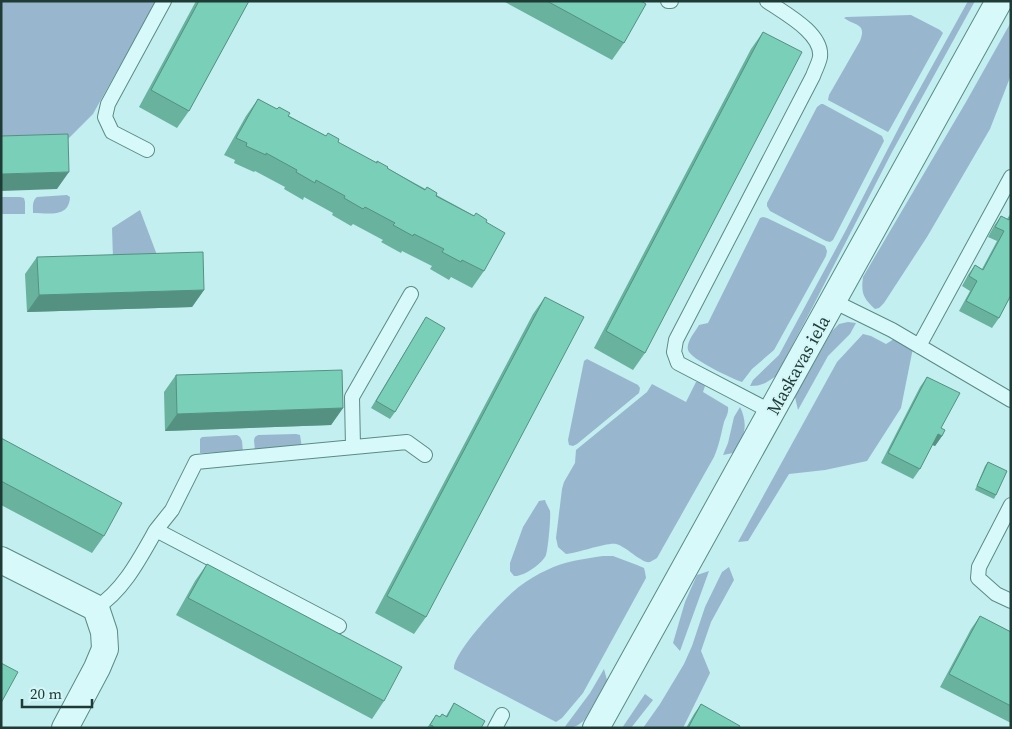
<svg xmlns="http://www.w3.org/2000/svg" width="1012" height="729" font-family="'Source Serif 4',serif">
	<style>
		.green { fill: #98b6ce }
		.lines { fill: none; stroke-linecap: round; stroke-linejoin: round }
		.lane-casing { stroke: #5a8b84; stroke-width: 16 }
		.street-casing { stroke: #5a8b84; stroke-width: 28 }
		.lane { stroke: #d8f9fa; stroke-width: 14 }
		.street { stroke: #d8f9fa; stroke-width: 26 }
		.wall { fill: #68b29e }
		.shaded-wall { fill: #559181 }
		.building { fill: #79cfb8; stroke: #559181 }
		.labels { text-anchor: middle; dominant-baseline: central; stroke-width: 4; stroke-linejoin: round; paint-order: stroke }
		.street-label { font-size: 18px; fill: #1e3b35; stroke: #d4f6f7 }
	</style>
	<rect width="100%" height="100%" fill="#c4eff0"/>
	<path class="green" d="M1,1H156L93,114L56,151L1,153Z
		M968,1H975L892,152L812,308L776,376C766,383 762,386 750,386L753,380L779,355L846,230L908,110Z
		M911,15L940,30L943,33L890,129L888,132L828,100L829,95L860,41C867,23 855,26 844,18L846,17Z
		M1011,22V75L990,129L927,237L884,303L879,308L875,309C863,298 861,293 863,277L966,102Z
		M821,104H823L882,136L884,141L833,240L830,242L826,241L770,211L767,206V203L817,107Z
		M67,195L70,197C69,218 49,213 33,213C33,207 32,201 37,197Z
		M20,197L24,198L25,202V214H1V197Z
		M140,210L157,255L113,258L112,228Z
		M763,217L767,218L825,246L827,251L826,256L774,350L752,369L742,382C733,379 690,359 688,350C686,342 695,332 699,325L708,323L760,218Z
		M848,322L856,323L850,334L828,356L798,410L795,397L832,331L839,324Z
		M863,334L871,336L886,344L894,339L913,348L901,408L867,461L825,470L789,474L748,541L738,542L837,362Z
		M587,359L638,385L640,388L639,393L577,444L573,446L569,445L568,440L584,361Z
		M696,382H699L705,386L703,392L728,407C729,413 726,417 724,422C721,434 719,446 714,457L657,558C655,559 652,561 650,562C642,564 626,546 616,544C608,542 578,553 566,554L558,547L556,538L562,489L564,482L575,463L576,450L647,392L652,384L686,402Z
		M740,407C745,417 747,429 741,439C738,444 735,448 733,453L723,455L728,443L734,417Z
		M296,434L300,435L302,448L255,451L254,440L255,437L258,435Z
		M237,435L240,437L242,441L243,452L200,453V439L202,437Z
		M545,500C546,504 549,508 550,511C551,517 548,550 546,555C542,564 523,577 514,576L510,571V563L523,527L539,501Z
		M603,556H613L637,565L644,568L645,572L646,578L583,693L562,718L556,722L454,669C452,653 506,596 520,586C528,580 538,574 547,570C564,561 584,559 603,556Z
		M729,567L734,580L711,622L701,651L710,673L683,728H643L660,704L684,664L692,646L705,607L722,572Z
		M709,571L680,651L673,643L685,602L697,575Z
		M604,669L607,680L585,719C579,726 573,728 564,728L590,693Z
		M645,694L653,700L631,728H622Z"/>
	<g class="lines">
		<g class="lane-casing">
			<path id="lane" d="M668,1H671
				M767,1C784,13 823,33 820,57C819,63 815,70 813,76L676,340L674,352L678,363L772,412
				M147,150L112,132L105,117L108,104L164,1
				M833,301L892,330L1011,400
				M919,346L1011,177
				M353,447L352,397L411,294
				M1011,505L979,567L978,578L996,594L1011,601
				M156,530L172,510L196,462L407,442L425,455
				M96,608C124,590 140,558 156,530L339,626
				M495,728L502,715"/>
		</g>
		<g class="street-casing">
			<path id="street" d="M1,560L96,608L104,632L105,649L97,668L65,728
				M596,728L999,1"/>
		</g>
		<use href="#lane" class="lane"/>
		<use href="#street" class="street"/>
	</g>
	<path class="wall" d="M196,1H249L189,111L177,128L139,107Z
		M503,1H641L624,43L612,60Z
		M763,32L645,353L633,370L594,348L751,49Z
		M258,99L376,163L377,161L387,168L486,222L484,271L472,288L451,277L449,280L430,269L432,266L402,251L401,253L381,242L383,240L353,224L351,226L332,215L333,213L304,197L303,200L284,189L285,187L255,171L254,172L234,163L235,160L224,155L246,116Z
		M1011,213V295L999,318L992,328L959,311L970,291L962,286L968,275L975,265L982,269L997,241L988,237L994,226L1001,216L1007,219Z
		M37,257L204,290L192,307L27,312L25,274Z
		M545,297L426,617L414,634L375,613L533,314Z
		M426,317L395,412L390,419L371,408Z
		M176,375L343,408L331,425L165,431L164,392Z
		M927,377L941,428L942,436L935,446L932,445L920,469L913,479L881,463L920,387Z
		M1,438L104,536L92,553L1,505Z
		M988,462L996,495L994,499L975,490L985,466Z
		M207,564L384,701L372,719L176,615L195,581Z
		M980,616L1011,632V723L940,687L971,629Z
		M454,703L481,728H427L436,715L440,717L442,714L446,716Z
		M701,704L739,728H686L694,714Z"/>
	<path class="shaded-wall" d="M69,172L57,189L1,191V174Z
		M204,290L192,307L27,312L39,295Z
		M343,408L331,425L165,431L177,414Z
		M938,434L942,436L935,446L931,444Z"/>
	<path class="building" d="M199,1H249L189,111L151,90Z
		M547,1H641L646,4L624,43Z
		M763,32L802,52L645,353L606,331Z
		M258,99L277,109L279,107L290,113L288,116L326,136L328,133L339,139L338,142L377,163V161L388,167L387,168L425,190L427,187L437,193L436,196L474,216L476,213L487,220L486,222L505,233L484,271L462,260L461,262L442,252L444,249L414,234L413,236L393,225L395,223L365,207L363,209L344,198L345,196L316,180L315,183L296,172L297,170L266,153V155L246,146L247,143L236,138Z
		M68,134L69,172L1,174V136Z
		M1001,216L1009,220L1011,216V295L999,318L966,301L977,281L969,276L975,265L983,270L1004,231L995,227Z
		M203,252L204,290L39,295L37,257Z
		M545,297L584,317L426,617L387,596Z
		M426,317L445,328L395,412L376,401Z
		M342,370L343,408L177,414L176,375Z
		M927,377L960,393L941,428L945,430L942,436L938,434L920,469L888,453Z
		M1,438L122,503L104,536L1,481Z
		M988,462L1007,471L996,495L977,486Z
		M207,564L402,667L384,701L188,598Z
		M980,616L1011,632V706L949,674Z
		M1,663L18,672L1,703Z
		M454,703L485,721L481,728H433V726L430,725L436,715L440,717L442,714L447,717Z
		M701,704L740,726L739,728H688Z"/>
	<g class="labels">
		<g class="street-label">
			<text transform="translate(798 365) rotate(-61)">Maskavas iela</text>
		</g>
	</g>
	<rect width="1012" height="729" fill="none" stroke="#1e3b35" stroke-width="5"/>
	<path d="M22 699v8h70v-8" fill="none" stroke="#1e3b35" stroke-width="2.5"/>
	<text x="30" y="699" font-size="15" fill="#1e3b35" stroke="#d4f6f7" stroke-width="4" paint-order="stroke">20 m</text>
</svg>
